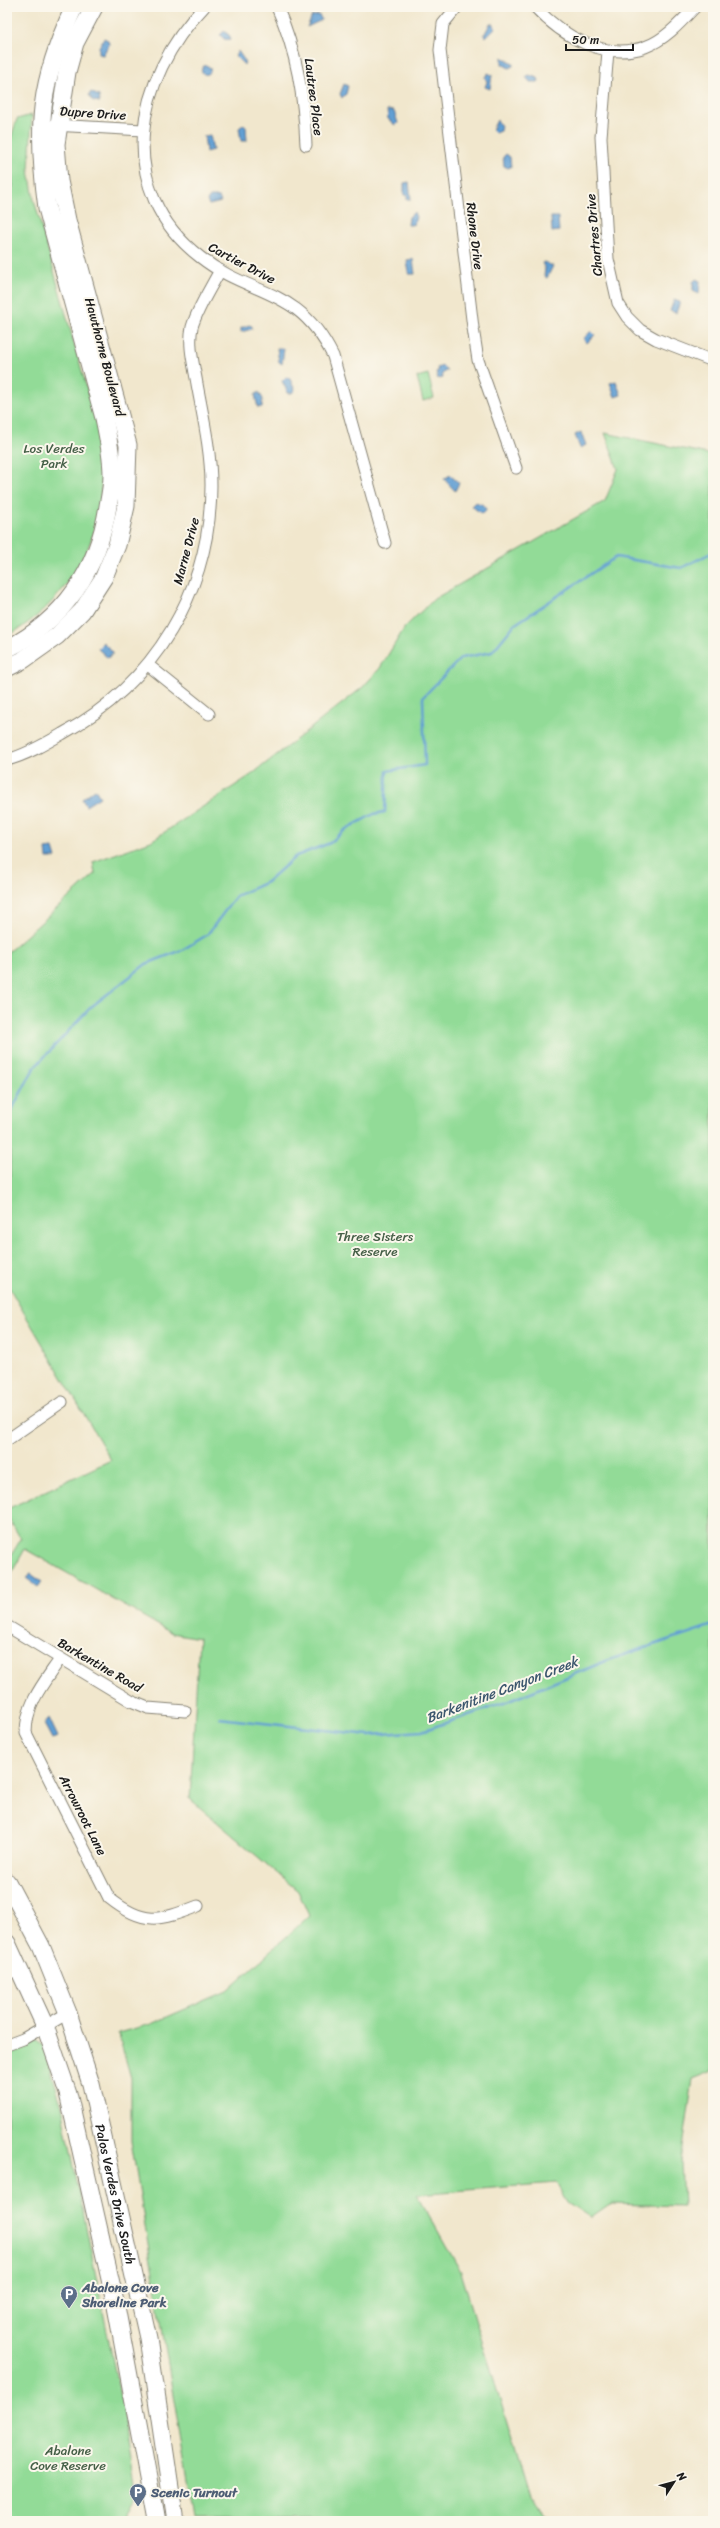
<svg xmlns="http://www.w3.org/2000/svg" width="720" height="2528" font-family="Sriracha,sans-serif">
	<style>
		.green { fill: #92db97; stroke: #577c5a }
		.water { fill: #629fd3; stroke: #3f5e78 }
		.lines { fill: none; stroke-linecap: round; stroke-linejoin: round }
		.stream { stroke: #629fd3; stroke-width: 2.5 }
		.minor-casing { stroke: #868274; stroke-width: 13 }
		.primary-casing { stroke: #868274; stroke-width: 19 }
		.minor { stroke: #fff; stroke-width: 11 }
		.primary { stroke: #fff; stroke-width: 17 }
		.labels { text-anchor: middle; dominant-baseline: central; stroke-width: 4; stroke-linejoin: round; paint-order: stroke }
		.street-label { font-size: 13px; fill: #1c1c1c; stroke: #fbf7ec }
		.park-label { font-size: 13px; fill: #455f47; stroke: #fbf7ec }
		.service-label { font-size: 13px; font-weight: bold; fill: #4e5e75; stroke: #fbf7ec; text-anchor: start }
		.water-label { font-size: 14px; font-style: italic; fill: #3c576e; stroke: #fbf7ec }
	</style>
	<rect width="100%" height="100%" fill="#fbf7ec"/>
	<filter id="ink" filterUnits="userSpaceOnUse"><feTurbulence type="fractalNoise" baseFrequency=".025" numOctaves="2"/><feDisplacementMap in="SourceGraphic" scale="8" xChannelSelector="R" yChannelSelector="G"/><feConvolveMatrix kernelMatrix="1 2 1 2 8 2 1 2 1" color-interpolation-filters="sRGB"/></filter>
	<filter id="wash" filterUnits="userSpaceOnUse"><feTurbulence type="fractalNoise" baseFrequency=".012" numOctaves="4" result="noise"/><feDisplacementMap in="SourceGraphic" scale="16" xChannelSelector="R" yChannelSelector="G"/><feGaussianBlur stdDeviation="0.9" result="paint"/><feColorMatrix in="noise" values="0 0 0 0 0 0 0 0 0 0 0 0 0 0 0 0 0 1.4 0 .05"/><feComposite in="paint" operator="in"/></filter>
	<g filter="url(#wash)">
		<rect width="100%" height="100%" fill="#f1e7cd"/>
		<path class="green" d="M32,115L29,170L34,200L101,439C102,464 103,490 98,515C89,565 51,613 7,636V188L13,187L8,147L17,119Z
			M428,374L434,398L423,401L417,377Z
			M605,433L713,455V2071L693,2079L681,2161L683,2206L611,2204L591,2218L567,2202L556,2183L417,2194L461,2272L530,2499L543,2515L557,2521H194L131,2141V2078L118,2033L151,2024L227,1991L309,1916L298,1891L190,1799L199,1638L172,1633L25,1549L7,1581V1562L21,1539L7,1516V1509L111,1460L7,1284V1191L10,1188V1140L7,1137V953L95,874L93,862L151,841L251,775L363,687L380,668L405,627L434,599L605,501L618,469Z
			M35,2040L44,2046L62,2107L122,2406L137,2494L127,2512L128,2521H7V2051Z"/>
		<path class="water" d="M319,15L322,20L307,27L312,16Z
			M490,24H493L495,28L486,37L484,35Z
			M224,31L230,36V40L224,39L220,35Z
			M104,38L108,40L109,44L103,55L99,54V47Z
			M238,51L245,61L244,65L235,56Z
			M502,57L513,63V66L509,68L502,64Z
			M201.5 70a4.5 4.5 0 1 1 9 0a4.5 4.5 0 1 1-9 0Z
			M488,73L492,75L490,89L485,87L487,82L485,77Z
			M529,75L538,78L539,82H530L526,77Z
			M344,84L348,86L346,94L342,98L340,94Z
			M91,92L99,96L100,102L93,101L89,95Z
			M387,110L394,111L398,123L395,125L388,119Z
			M497,120L501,126L500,131L495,133L492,130Z
			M243,125L246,126L247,141H241L239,128Z
			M210,135L213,150L206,152L204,136Z
			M506,154L510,157L511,167L508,168L504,166L503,157Z
			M409,182L411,199H407V195H404V183Z
			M210,197H219L221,202L209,205L207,201Z
			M414,212L416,217L414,224L411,225H408L409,217Z
			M551,217H558L559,231L552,232Z
			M413,259L415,274H409L407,260Z
			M544,262L553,266L547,278L544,276L545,269L542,263Z
			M696,279L700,281L699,294L693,291V282Z
			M674,300L680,302L676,313L670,311Z
			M249,325L252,326V329L241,332V328Z
			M591,331L595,335L587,343L583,339Z
			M277,348L284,349L282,364L279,362Z
			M442,366L447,370L442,374L443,378L438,379L436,372L438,371L437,368Z
			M286,377L290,379L295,390L292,393H288L282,381Z
			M616,381L621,395L615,397L610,383Z
			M259,392L263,399L262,407L258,408L255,395Z
			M581,432L586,445L580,448L575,435Z
			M450,475L459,483L455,491L444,479Z
			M475,502L482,504L486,509L485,512L481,513L471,506Z
			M103,642L113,652L108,658L98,649Z
			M95,789L100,797L86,806L82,799Z
			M53,848L56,858H47L46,849Z
			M31,1574L42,1582L38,1587L26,1578Z
			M49,1718L58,1737L52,1739L44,1724Z"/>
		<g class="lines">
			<path class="stream" d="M7,1119L34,1068L91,1007L146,964L182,950L207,935L236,896L267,882L296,856L330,843L346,829L374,814L385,812L387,771L425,765L423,697L461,658L492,652L514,625L616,557L681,568L713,552
				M219,1718L370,1735L422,1731L504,1703L606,1661L713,1625"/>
		</g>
	</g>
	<g filter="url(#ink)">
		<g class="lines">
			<g class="minor-casing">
				<path id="minor" d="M204,7C135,78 113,190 200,257C252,298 298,285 333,356L385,543
					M277,7C297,52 304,97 306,145
					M457,7L443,24L440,50L473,328L478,360L516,468
					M535,7C562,36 604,61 645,47C665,40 681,22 695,7
					M608,51L601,137L608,259L618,303L627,317L640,330L656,339L713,361
					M53,125L143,130
					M148,665L209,714
					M7,760C26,755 45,744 62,734C154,684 211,591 211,485C211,451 203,417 197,384C194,365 188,346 192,327C198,307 211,288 220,270
					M7,1440L62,1402
					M7,1626L131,1701L148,1708L185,1711
					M60,1659C44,1683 26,1703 26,1733L109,1898C144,1926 159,1921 198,1906
					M7,2045L23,2039L68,2013"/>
			</g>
			<g class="primary-casing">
				<g id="primary">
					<path d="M7,649C65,619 98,569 108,506C110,496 112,485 112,475C112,456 108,437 104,418L47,208C36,126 39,83 74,7"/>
					<path d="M7,668L23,660L57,636L82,611L104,577L117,545L126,506L128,445L67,220L59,181L56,144L67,72L75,43L94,7"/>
					<path id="s1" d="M7,1882L41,1946L68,2013L91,2084L148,2338L175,2521"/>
					<path d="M7,1943L45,2026L68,2093L115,2301L156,2521"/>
				</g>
			</g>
			<use href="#minor" class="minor"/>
			<use href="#primary" class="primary"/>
		</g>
	</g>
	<defs>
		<g id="parking-pin" transform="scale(0.9)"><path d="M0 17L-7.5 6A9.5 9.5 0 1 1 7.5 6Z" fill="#5c6f8a" stroke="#fbf7ec"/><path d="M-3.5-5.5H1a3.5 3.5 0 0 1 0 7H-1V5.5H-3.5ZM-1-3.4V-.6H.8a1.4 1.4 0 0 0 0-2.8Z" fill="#fff"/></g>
	</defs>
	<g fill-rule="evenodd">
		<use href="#parking-pin" x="69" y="2294"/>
		<use href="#parking-pin" x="138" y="2492"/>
	</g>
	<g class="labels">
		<g class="street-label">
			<text transform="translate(314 97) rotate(83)">Lautrec Place</text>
			<text transform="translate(93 113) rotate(4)">Dupre Drive</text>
			<text transform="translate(594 235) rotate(-95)">Chartres Drive</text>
			<text transform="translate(475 236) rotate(83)">Rhone Drive</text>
			<text transform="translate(242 263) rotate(28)">Cartier Drive</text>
			<text transform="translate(105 357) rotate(75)">Hawthorne Boulevard</text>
			<text transform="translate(186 551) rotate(-75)">Marne Drive</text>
			<text transform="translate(100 1665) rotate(30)">Barkentine Road</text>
			<text transform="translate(83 1815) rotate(63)">Arrowroot Lane</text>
			<text stroke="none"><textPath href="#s1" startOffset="332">Palos Verdes Drive South</textPath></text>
		</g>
		<g class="park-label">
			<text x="54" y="448">Los Verdes<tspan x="54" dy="15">Park</tspan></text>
			<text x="375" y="1236">Three Sisters<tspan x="375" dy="15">Reserve</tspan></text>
			<text x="68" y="2450">Abalone<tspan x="68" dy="15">Cove Reserve</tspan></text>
		</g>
		<g class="service-label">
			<text x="82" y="2287">Abalone Cove<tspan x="82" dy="15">Shoreline Park</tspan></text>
			<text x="151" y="2492">Scenic Turnout</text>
		</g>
		<g class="water-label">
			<text transform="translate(502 1690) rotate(-21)">Barkenitine Canyon Creek</text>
		</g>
	</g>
	<rect width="720" height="2528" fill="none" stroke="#fbf7ec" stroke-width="24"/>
	<g transform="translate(674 2482) rotate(54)" stroke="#fbf7ec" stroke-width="3" paint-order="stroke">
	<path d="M0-3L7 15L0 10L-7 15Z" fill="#1c1c1c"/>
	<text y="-6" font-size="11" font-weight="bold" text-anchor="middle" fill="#1c1c1c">N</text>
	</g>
	<path d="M566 44v6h67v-6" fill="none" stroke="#1c1c1c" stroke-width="2"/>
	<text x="572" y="44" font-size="12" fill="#1c1c1c" stroke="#fbf7ec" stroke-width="3" paint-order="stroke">50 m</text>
</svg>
